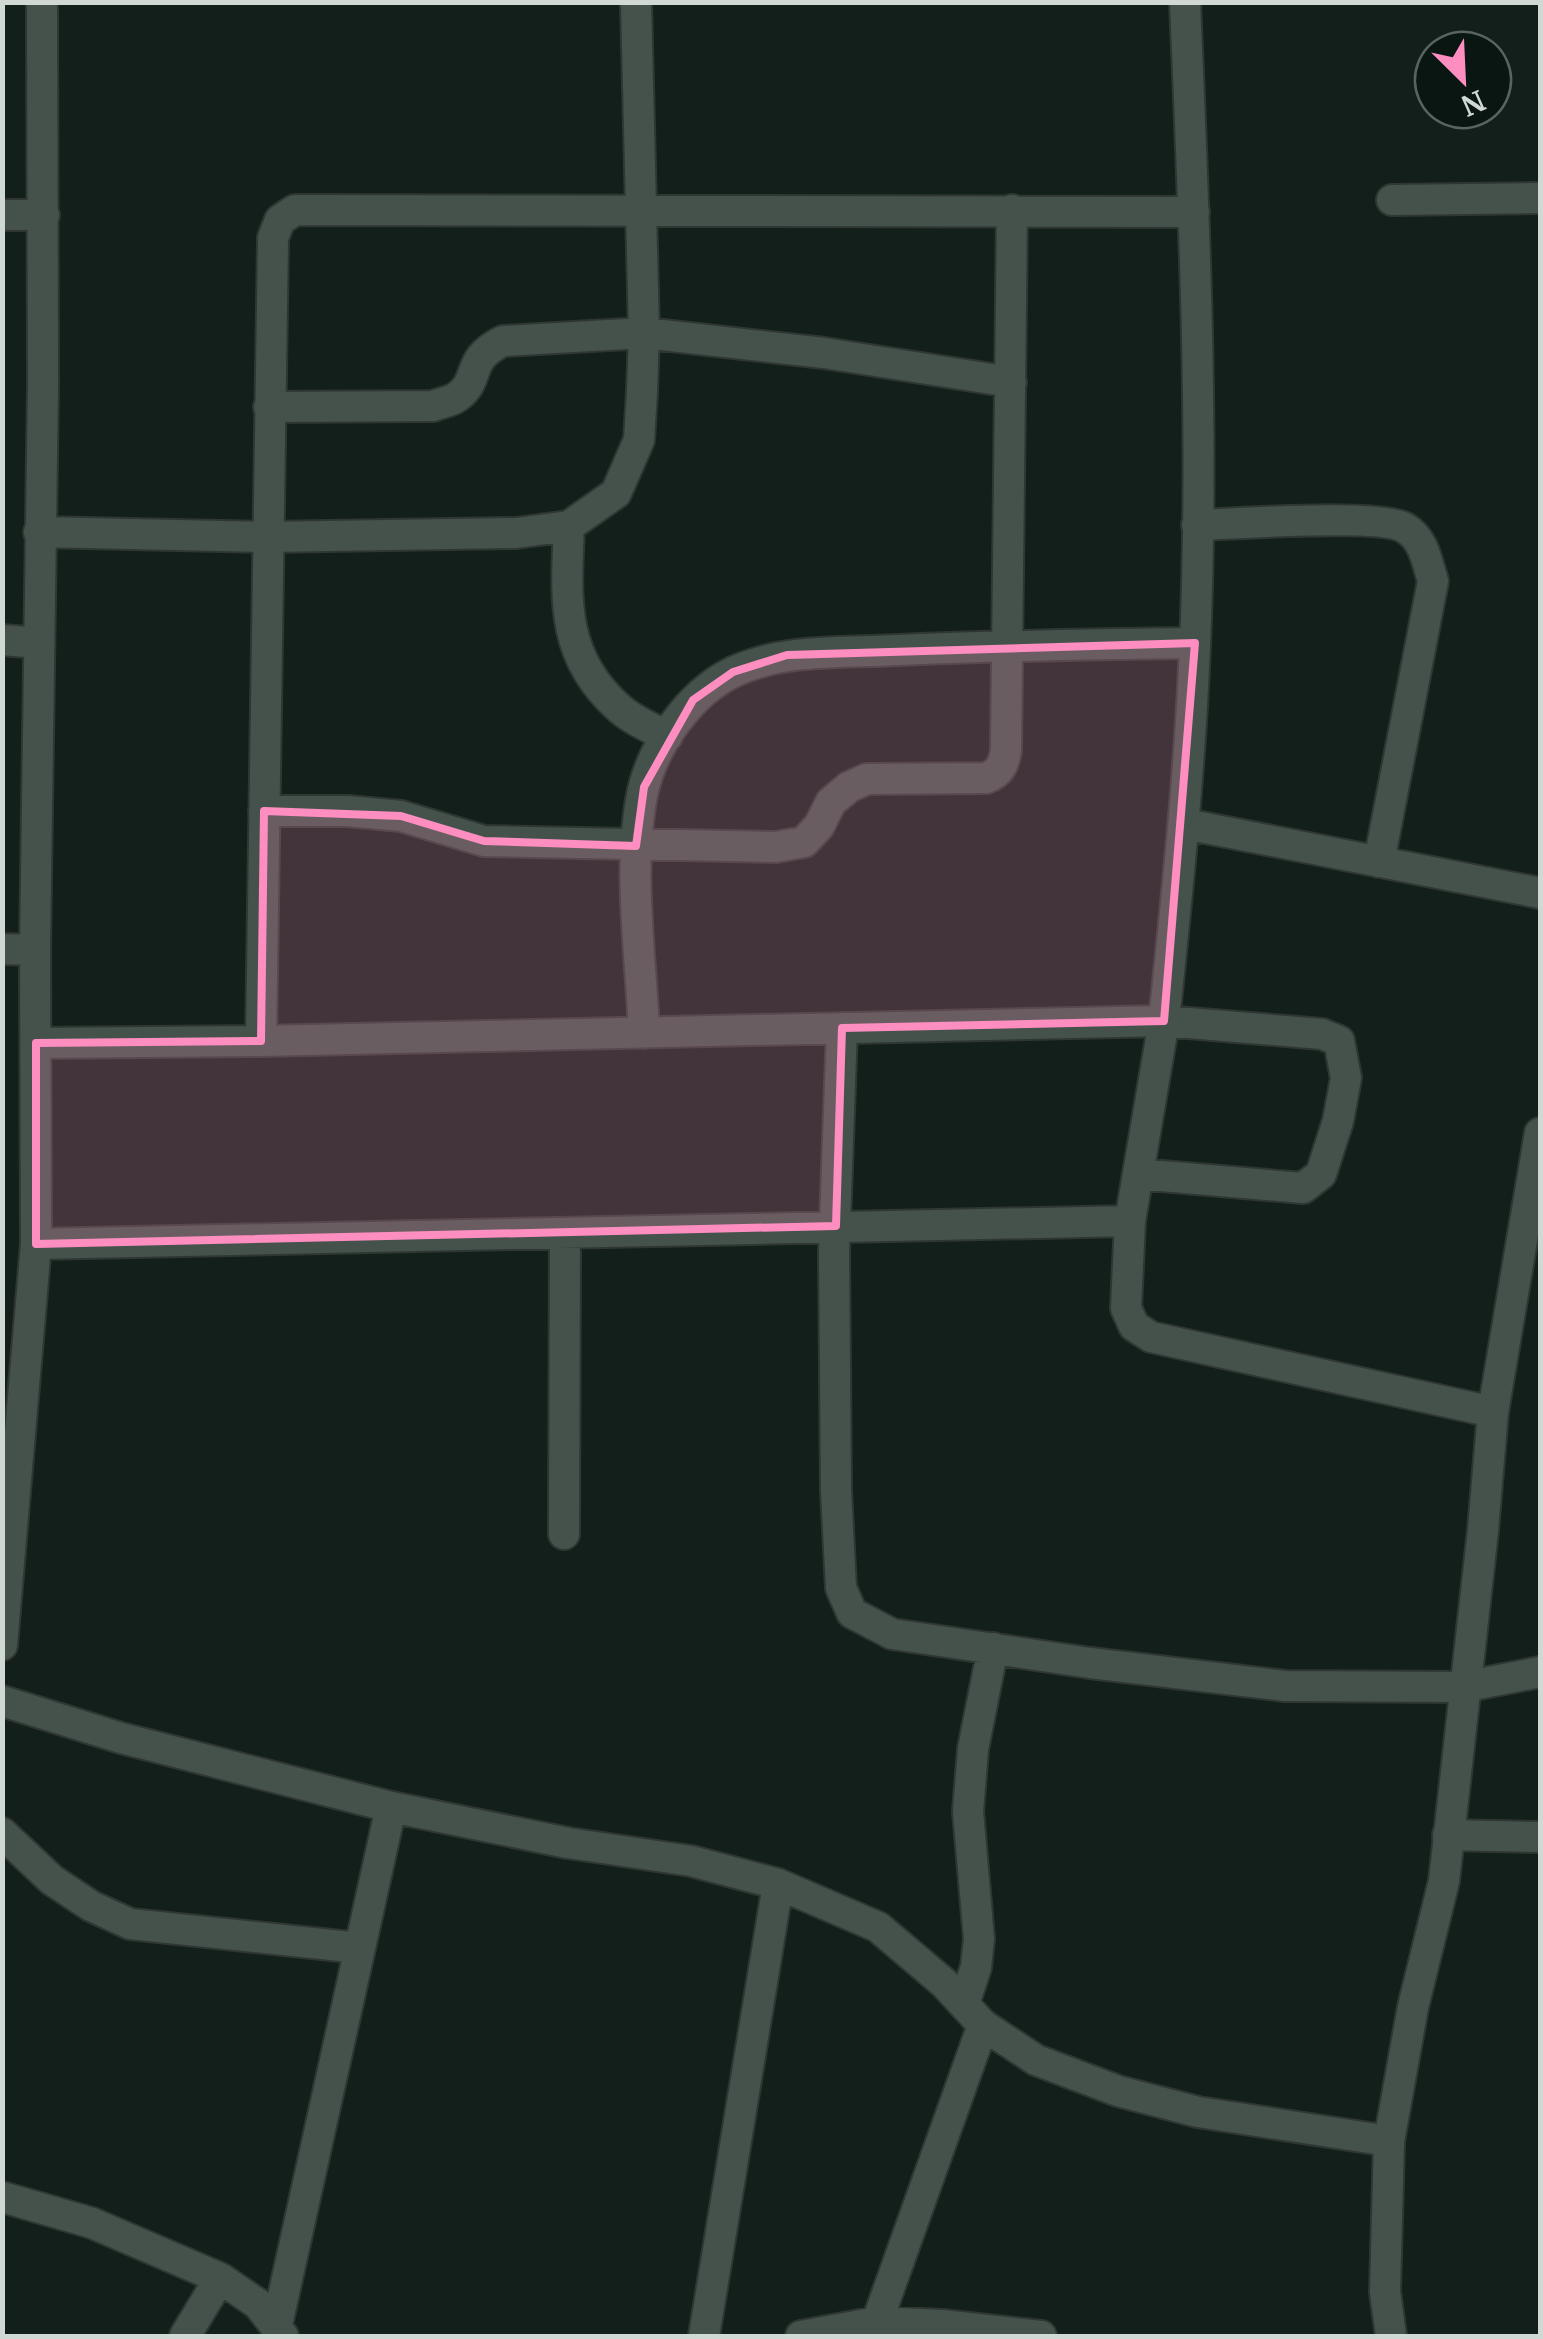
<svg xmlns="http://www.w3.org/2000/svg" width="1543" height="2339" font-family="Merriweather,serif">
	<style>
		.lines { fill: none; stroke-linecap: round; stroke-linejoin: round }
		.street-casing { stroke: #303733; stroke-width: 34 }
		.secondary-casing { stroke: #303733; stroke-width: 34 }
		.street { stroke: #45524c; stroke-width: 30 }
		.secondary { stroke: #45524c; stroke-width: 30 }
		.marked { fill: #fd8ebf; fill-opacity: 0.2; stroke: #fd8ebf; stroke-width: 8; stroke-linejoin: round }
	</style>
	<rect width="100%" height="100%" fill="#131f1a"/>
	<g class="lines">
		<g class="street-casing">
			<path id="street" d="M1392,200L1540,198
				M2,215H44
				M269,407L433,406C440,403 450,402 457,397C482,379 464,360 503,341L644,333L824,353L1011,382
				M1197,525C1233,524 1381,513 1405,528C1424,539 1427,562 1433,581L1379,862
				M569,526C566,597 560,656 619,708C632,720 651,728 667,736
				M39,532L267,537L516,533L569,526L616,493L639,440L642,392L644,333L636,2
				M2,640L39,643
				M264,811H348L401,816L484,841L776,847L804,842L819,826L831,802L849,787L867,779L986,778C1000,773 1004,764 1006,750L1012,210
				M1185,824L1540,893
				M2,949L35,950
				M842,1028L834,1252L836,1490L841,1588L852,1613L892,1634L1090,1663L1285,1686L1463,1687L1540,1672
				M644,1033C641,956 627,865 643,790C654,744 690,693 733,672C784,648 844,653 898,650C997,646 1096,644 1195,643
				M261,1041L273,238L280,220L295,210L1194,212
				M36,1043L261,1041L1164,1021L1130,1221L1126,1308L1134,1326L1151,1337L1493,1412
				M1138,1174L1303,1188L1321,1174L1338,1121L1346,1078L1339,1041L1322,1034L1164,1021C1177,896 1190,771 1195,645C1204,432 1194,215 1185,2
				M36,1244L1130,1221
				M564,1534L565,1235
				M2,1645L36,1244L35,950L43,384L42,2
				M2,1701L121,1738L391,1807L568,1843L691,1861L778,1884L878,1927L944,1983L983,2025L1036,2060L1118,2091L1198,2112L1389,2141
				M2,1833L52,1880L91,1906L130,1924L360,1948
				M1448,1835L1540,1837
				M964,2004L976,1967L979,1939L968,1811L973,1749L993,1648
				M2,2197L92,2223L220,2278L258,2304L283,2336
				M877,2322L983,2025
				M276,2329L391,1807
				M185,2336L220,2278
				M704,2336L778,1884
				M801,2336L877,2322L942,2325L1041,2336"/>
		</g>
		<g class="secondary-casing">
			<path id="secondary" d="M1391,2336L1385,2292L1389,2141L1413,2007L1444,1881L1483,1530L1493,1412L1540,1133"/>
		</g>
		<use href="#street" class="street"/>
		<use href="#secondary" class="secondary"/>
	</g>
	<path class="marked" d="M1195,643L1164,1021L842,1028L836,1226L36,1244V1043L261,1041L264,811L401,816L484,841L636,846L644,787L693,700L733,672L787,655Z"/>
	<rect width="1543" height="2339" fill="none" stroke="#d1d9d5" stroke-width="10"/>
	<g transform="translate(1463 80) rotate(156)"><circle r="48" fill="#0a1611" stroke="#5a645f" stroke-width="2.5"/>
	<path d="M0-8L18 38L0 25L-18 38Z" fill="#fd8ebf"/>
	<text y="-15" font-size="28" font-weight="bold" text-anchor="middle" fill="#d1d9d5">N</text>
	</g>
</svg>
